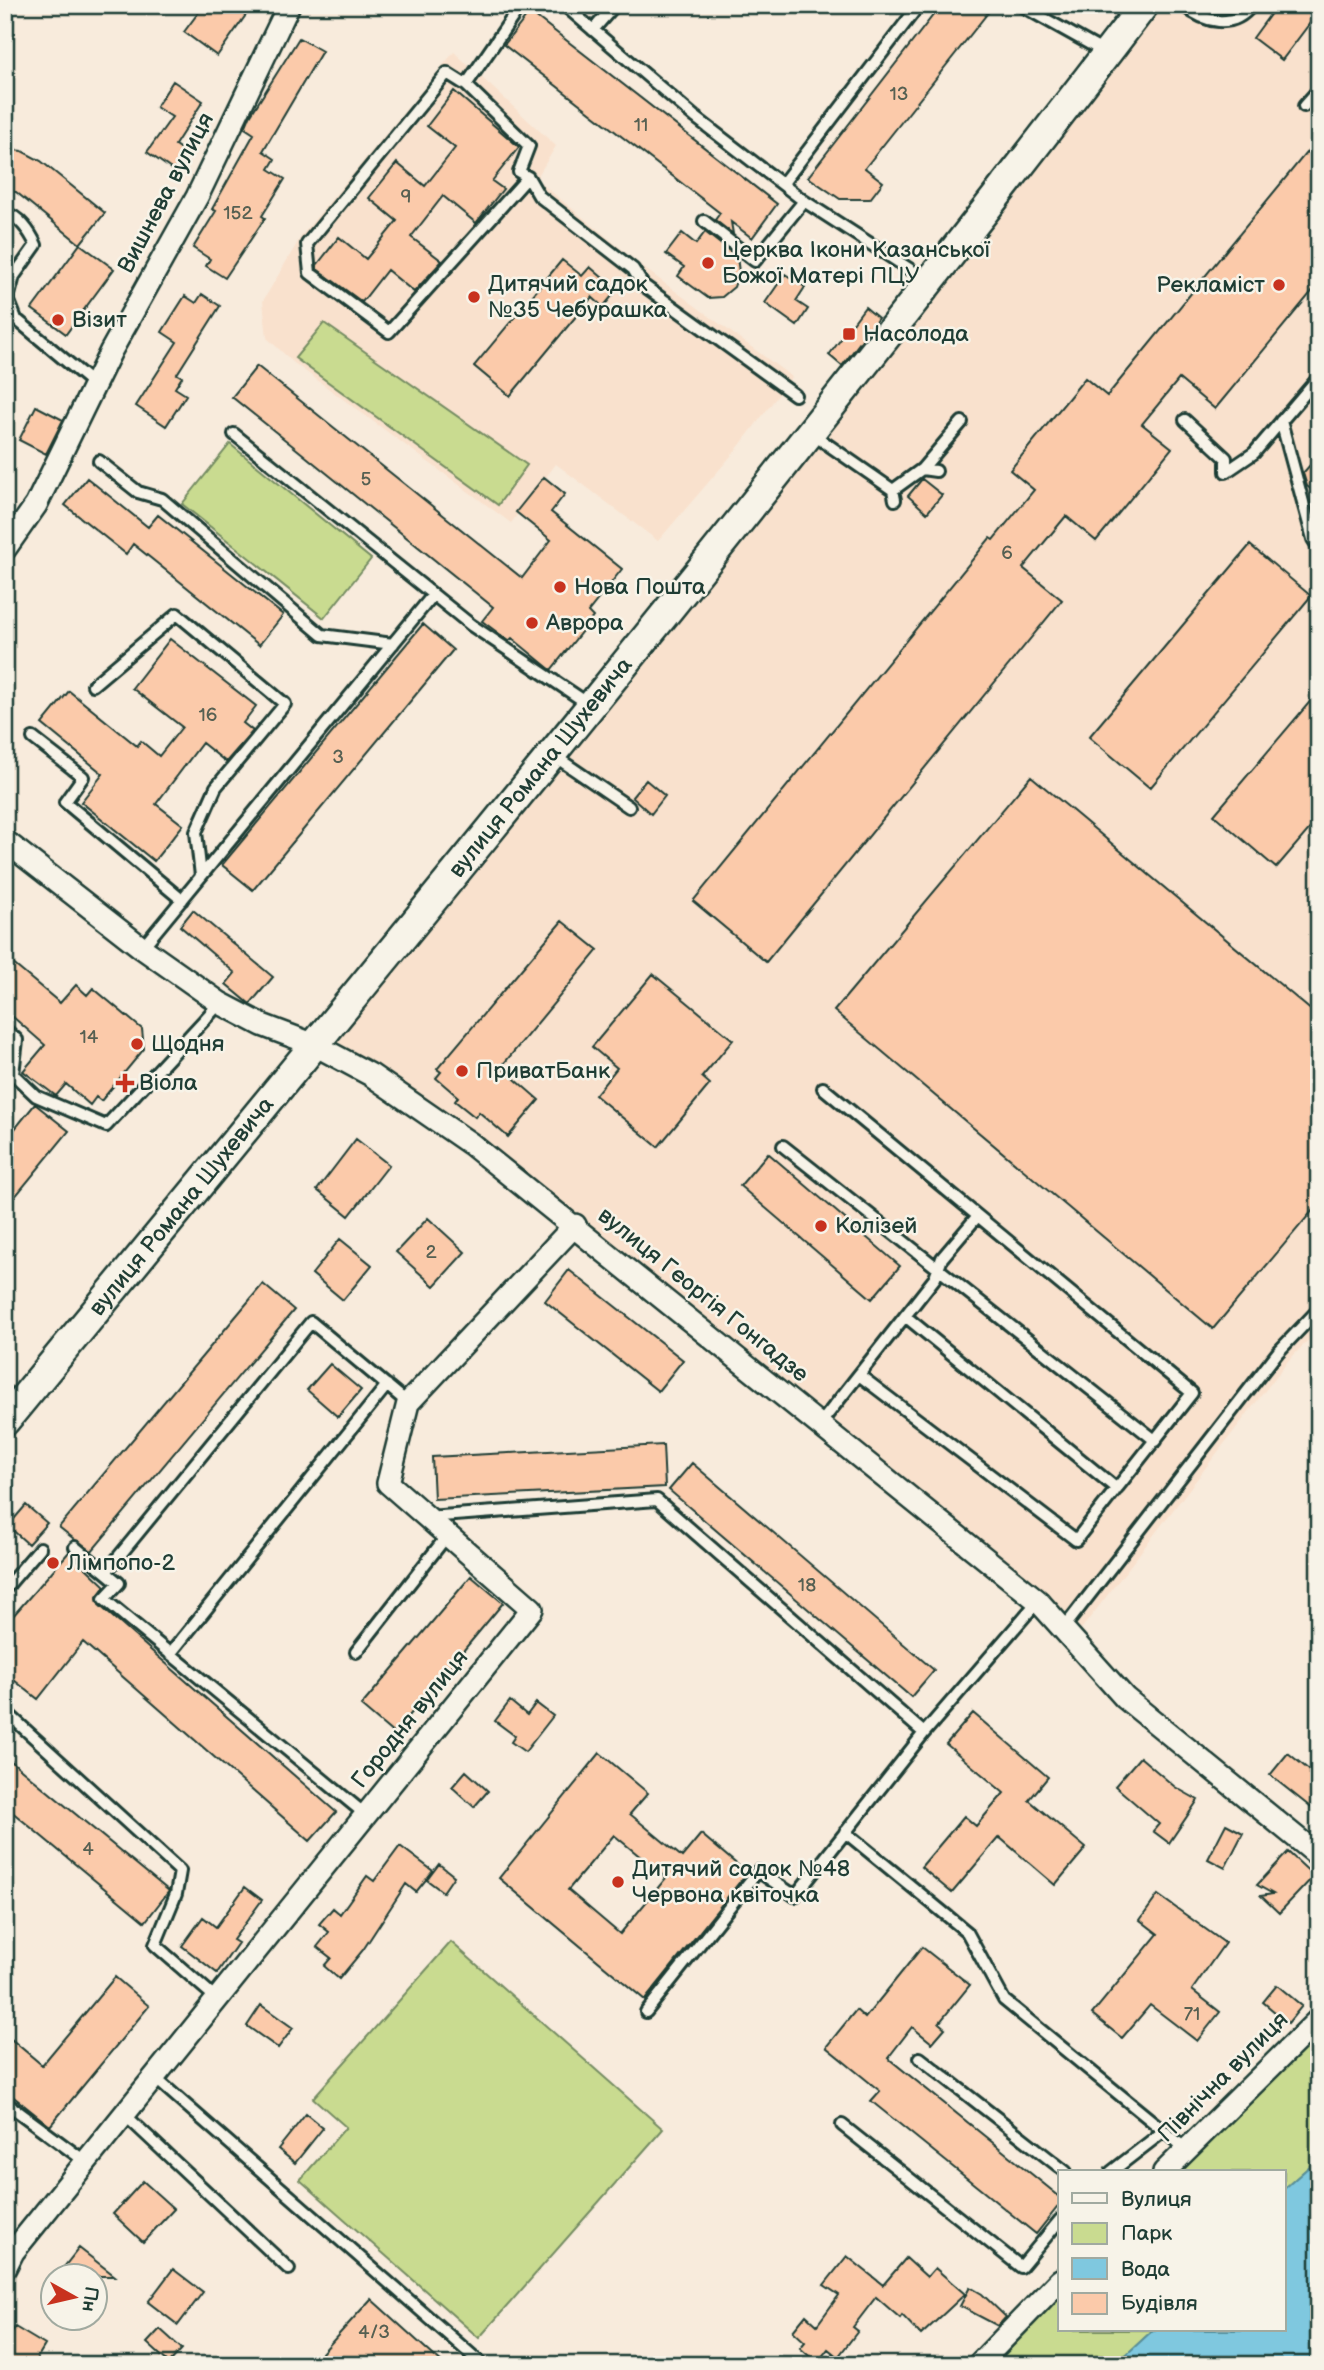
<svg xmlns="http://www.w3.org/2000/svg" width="1324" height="2370" font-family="'Balsamiq Sans',sans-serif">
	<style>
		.built { fill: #f9e1cd }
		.green { fill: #c9db90; stroke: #748c62; stroke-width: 2 }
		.water { fill: #7fc8df; stroke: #59909b; stroke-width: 2 }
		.building { fill: #fbcaaa; stroke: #1f3d34; stroke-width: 2; fill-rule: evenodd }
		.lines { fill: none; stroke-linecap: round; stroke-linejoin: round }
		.lane-casing { stroke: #1f3d34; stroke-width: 16 }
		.street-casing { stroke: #1f3d34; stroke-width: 26 }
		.secondary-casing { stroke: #1f3d34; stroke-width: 33 }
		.lane { stroke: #f7f3e8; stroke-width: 10 }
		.street { stroke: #f7f3e8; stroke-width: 21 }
		.secondary { stroke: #f7f3e8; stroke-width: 28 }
		.poi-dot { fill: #c8321e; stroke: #f7f3e8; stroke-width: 2.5 }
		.labels { text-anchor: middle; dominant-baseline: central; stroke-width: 5; stroke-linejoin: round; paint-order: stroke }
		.number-label { font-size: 19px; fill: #566052 }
		.street-label { font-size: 23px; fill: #1f3d34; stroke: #f7f3e8 }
		.poi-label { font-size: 23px; fill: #1f3d34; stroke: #f7f3e8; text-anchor: start }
	</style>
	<rect width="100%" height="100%" fill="#f8ebdc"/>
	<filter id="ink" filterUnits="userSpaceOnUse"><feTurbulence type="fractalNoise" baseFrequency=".0143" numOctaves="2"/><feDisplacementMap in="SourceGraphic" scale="14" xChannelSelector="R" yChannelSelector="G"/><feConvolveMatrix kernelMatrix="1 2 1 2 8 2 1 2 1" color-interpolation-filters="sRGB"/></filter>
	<g filter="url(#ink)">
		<path class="built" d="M1158,5H1319V1329L1288,1361L1079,1632L1045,1593L581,1217L477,1136L331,1042L940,290Z
			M454,52L556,146L536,179L648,271L792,377L737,449L658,541L556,464L511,523L294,363L267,338L263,301L302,235Z"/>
		<path class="green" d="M324,323L527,465L498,505L295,358Z
			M230,444L371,559L324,618L182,504Z
			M451,1942L663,2129L479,2338L300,2180L346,2127L313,2098Z
			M1319,2034V2158L1284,2189V2172H1179Z
			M1060,2296V2330H1153L1115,2365H993Z"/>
		<path class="water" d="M1319,2158V2365H1115L1153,2330H1284V2189Z"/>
		<path class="building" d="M204,5H253L217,56L184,32Z
			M941,5H994L865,168L883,182L870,199H840L808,177Z
			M1277,5H1319V11L1282,60L1253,38Z
			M530,12L777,204L752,238L731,222L733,234L715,220L720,213L504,45Z
			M299,38L322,51L263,151L275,159L269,169L285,179L262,216L265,218L225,278L206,266L210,259L193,248L216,211L212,209L254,134L245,128L250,116Z
			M173,81L203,101L175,145L186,153L174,171L147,152L172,117L156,107Z
			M454,91L519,147L492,181L503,189L476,223L443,196L411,237L442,261L414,292L387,270L362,302L317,269V265L339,237L366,259L397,221L369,198L397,163L425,186L455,148L427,126Z
			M1319,137V283L1215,409L1179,379L1142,424L1172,448L1096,541L1066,516L1023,568L1062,600L766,962L693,901L990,538L993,540L1034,490L1010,470L1085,378L1107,396Z
			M5,149L22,151L41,161L105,213L80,244L16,192L5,191Z
			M705,232L737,257L739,272L734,287L722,297L708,298L678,276L684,267L666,254L682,233L696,244Z
			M80,244L114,269L66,334L32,309Z
			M562,260L582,276L590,267L617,290L603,307L592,297L510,396L474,366Z
			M785,274L805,287L796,301L808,309L797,326L765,303Z
			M202,294L220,306L177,374L182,377L175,388L186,395L166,426L136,406L177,342L162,332L185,296L196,303Z
			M865,307L878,318L842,366L829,355Z
			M257,366L522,578L551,540L516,512L544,477L565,494L551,512L622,569L588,612L593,617L551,670L512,638L509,641L482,621L493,607L232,397Z
			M36,406L63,420L46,454L19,440Z
			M1319,455V496L1307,486L1303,473Z
			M87,478L148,527L158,515L283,615L259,645L133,544L126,554L65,505Z
			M922,479L942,495L927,513L908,496Z
			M1250,545L1311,596L1150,788L1089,737Z
			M423,624L453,650L253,890L222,865Z
			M170,639L256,706L243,723L253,731L226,762L202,743L156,804L183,825L154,861L81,802L103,774L42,724L69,691L137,746L141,741L159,756L182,727L132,688Z
			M1319,691V818L1276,868L1214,815Z
			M1031,776L1319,1017V1203L1213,1329L834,1011Z
			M646,780L665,796L651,814L632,797Z
			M193,910L273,977L250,1004L226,984L235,973L180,926Z
			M562,921L598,950L501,1067L539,1100L508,1137L479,1112L475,1117L455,1101L458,1097L436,1078L441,1072L437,1069Z
			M5,957L60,1003L76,985L87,995L93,988L142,1029L144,1049L101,1101L96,1097L90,1105L66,1084L56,1096L23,1071L45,1045L5,1010Z
			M653,974L733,1040L702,1077L710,1084L658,1147L595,1095L617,1068L592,1047Z
			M35,1104L69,1131L5,1209V1141Z
			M356,1139L389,1165L349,1216L317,1190Z
			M768,1153L900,1266L872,1299L740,1186Z
			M428,1218L465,1252L434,1286L396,1252Z
			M340,1239L372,1265L343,1300L312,1274Z
			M569,1270L683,1360L658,1391L545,1301Z
			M263,1284L294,1310L92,1551L74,1539L59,1527Z
			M330,1364L361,1390L338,1417L307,1390Z
			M663,1445L665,1487L434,1499L432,1457Z
			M692,1463L934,1670L911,1697L669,1490Z
			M26,1505L47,1523L28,1544L8,1526Z
			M69,1552L105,1586L97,1597L99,1605L336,1812L310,1841L83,1642L38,1699L5,1673V1625Z
			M471,1576L503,1603L394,1734L361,1706Z
			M510,1701L527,1715L536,1703L553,1716L525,1752L511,1742L515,1736L495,1721Z
			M973,1713L1048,1777L1029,1800L1086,1848L1055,1885L999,1837L952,1893L921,1867L964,1816L976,1826L1004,1793L946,1744Z
			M600,1753L648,1793L630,1814L682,1857L701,1834L747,1873L645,2000L499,1878ZM614,1835L666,1878L620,1934L568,1890Z
			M1288,1753L1319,1778V1814L1270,1775Z
			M5,1756L169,1891L145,1922L5,1806Z
			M1140,1757L1175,1787L1198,1800L1169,1843L1153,1831L1159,1824L1115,1786Z
			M466,1771L488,1791L474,1807L452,1787Z
			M1226,1824L1243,1833L1225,1868L1208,1859Z
			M400,1846L433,1871L416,1892L406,1884L363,1950L339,1979L324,1966L331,1958L317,1947L329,1932L319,1924L333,1908L340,1914L367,1876L374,1881Z
			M1288,1852L1314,1876L1279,1913L1261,1896L1273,1894L1257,1885Z
			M439,1864L454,1876L443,1892L427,1880Z
			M245,1887L262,1900L233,1940L238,1943L217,1973L182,1946L203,1917L216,1927Z
			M1158,1895L1225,1943L1192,1990L1220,2012L1197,2041L1150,2005L1122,2038L1092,2014L1158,1934L1140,1920Z
			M922,1947L970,1985L939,2023L945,2028L932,2043L912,2027L888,2058L1060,2197V2204L1036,2234L871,2101L880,2091L826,2047L856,2010L865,2018Z
			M115,1977L149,2006L50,2126L5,2090V2034L42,2065Z
			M1277,1985L1302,2006L1288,2023L1263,2002Z
			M261,2005L293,2028L278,2048L247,2026Z
			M306,2114L323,2128L295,2163L278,2149Z
			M143,2181L174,2209L143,2242L113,2214Z
			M79,2248L115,2276H57Z
			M847,2256L883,2285L906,2258L927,2277L935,2268L965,2294L921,2335L902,2315L900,2318L876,2297L853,2327L858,2331L838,2357L828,2349L817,2363L800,2348L805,2342L793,2331L806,2315L817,2325L839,2295L824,2285Z
			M173,2269L203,2292L178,2325L148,2302Z
			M970,2287L982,2294L1006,2317L998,2326L960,2306Z
			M371,2299L444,2365H311Z
			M15,2327L45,2345L33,2365H5V2344Z
			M160,2329L182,2349L169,2363L147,2343Z"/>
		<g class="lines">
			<g class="lane-casing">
				<path id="lane" d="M564,5L695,117L804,201L755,261L704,221
					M1020,5L1106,53
					M1183,5C1205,23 1233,30 1252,5
					M593,30L615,5
					M447,73L466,85L529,146L519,172L528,177L389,332L310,273L307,244Z
					M466,85L521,5
					M1304,106L1319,89
					M528,177L539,196L633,269L643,285L795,395
					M783,183L919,5
					M804,201L928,281
					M5,213C19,216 30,232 36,245L14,276L8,299L16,319L96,386
					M1185,420L1226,458V472L1254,453L1319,377
					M1281,421L1313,539L1319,548
					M811,433L893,490L895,500
					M234,434L471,625L590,705
					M99,461L138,492L162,499L322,635L393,644
					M922,469L962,422
					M893,490L922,469L936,471
					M93,685L177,614L285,704L216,787L196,832L201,876
					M33,738L83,777L65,802L182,900
					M553,755L629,807
					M142,948L433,595
					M5,1029L17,1040L13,1074L36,1096L106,1126L220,1003
					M823,1088L1192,1393L1076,1540L859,1375
					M783,1146L1156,1441
					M905,1316L1117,1489
					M820,1424L935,1278L942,1258L976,1218
					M428,1517L657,1500L924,1733
					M75,1547L119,1583L104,1599L366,1815
					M106,1572L311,1322L408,1403
					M5,1589L40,1548
					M1063,1629L1278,1352L1319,1309
					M356,1652L446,1537
					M170,1654L387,1385
					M5,1711L180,1871L176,1894L155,1945L217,1999
					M845,1832L967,1932L1004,2000L1186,2149
					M646,2012L758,1871L795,1896L924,1733L1038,1601
					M920,2058L1066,2172
					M154,2077L483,2365
					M5,2102L86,2162
					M124,2114L289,2269
					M842,2125L1021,2267L1060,2220
					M1111,2172L1164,2131"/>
			</g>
			<g class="street-casing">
				<path id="street" d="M5,549L36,505L111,351L197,197L289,5
					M5,841L142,948L220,1003L262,1025L315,1045L371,1075L471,1144L1038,1601L1125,1698L1319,1856
					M1164,2172L1319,2019
					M5,2268L13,2252L532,1609L388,1483L408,1403L575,1225
					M978,2365L1060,2280"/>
			</g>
			<g class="secondary-casing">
				<g id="secondary">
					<path id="s1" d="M5,1421C390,954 776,486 1144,5"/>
				</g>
			</g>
			<use href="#lane" class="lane"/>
			<use href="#street" class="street"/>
			<use href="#secondary" class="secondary"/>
		</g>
	</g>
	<g class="poi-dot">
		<circle cx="708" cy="263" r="7"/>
		<circle cx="1279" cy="285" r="7"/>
		<circle cx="474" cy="297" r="7"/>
		<circle cx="58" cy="320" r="7"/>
		<rect x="842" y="327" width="14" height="14" rx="3.5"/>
		<circle cx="560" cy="587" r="7"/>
		<circle cx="532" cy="623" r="7"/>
		<circle cx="137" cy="1044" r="7"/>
		<circle cx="462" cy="1071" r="7"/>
		<path d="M121.5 1072.5h7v7h7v7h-7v7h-7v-7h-7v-7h7z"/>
		<circle cx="821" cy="1226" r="7"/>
		<circle cx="53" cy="1563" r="7"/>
		<circle cx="618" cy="1882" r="7"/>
	</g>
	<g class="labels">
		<g class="number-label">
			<text x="899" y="94">13</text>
			<text x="641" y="125">11</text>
			<text x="406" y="197">9</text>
			<text x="238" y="213">152</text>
			<text x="366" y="479">5</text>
			<text x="1007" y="553">6</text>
			<text x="208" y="715">16</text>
			<text x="338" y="757">3</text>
			<text x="89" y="1037">14</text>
			<text x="431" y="1252">2</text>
			<text x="807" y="1585">18</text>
			<text x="88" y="1849">4</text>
			<text x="1192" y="2014">71</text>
			<text x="374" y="2332">4/3</text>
		</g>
		<g class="street-label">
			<text transform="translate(166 193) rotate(-62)">Вишнева вулиця</text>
			<text stroke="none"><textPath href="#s1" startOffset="845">вулиця Романа Шухевича</textPath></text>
			<text stroke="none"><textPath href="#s1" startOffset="278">вулиця Романа Шухевича</textPath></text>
			<text transform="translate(703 1295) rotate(39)">вулиця Георгія Гонгадзе</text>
			<text transform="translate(410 1719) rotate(-51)">Городня вулиця</text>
			<text transform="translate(1223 2077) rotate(-45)">Північна вулиця</text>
		</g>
		<g class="poi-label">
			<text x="722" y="250">Церква Ікони Казанської<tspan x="722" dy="26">Божої Матері ПЦУ</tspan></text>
			<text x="488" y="284">Дитячий садок<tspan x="488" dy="26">№35 Чебурашка</tspan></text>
			<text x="1265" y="285" text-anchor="end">Рекламіст</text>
			<text x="72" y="320">Візит</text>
			<text x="863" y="334">Насолода</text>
			<text x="574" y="587">Нова Пошта</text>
			<text x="546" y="623">Аврора</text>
			<text x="151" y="1044">Щодня</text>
			<text x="476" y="1071">ПриватБанк</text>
			<text x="139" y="1083">Віола</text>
			<text x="835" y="1226">Колізей</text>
			<text x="67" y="1563">Лімпопо-2</text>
			<text x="632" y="1869">Дитячий садок №48<tspan x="632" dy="26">Червона квіточка</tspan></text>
		</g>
	</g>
	<rect width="1324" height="2370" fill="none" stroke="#f7f3e8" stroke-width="28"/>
	<rect x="14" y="14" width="1296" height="2342" fill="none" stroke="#1f3d34" stroke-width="2.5" filter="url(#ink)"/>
	<rect x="1058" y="2170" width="228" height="161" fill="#f7f3e8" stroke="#a1aaa0" stroke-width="2"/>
	<rect x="1072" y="2193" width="35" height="10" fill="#f7f3e8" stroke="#a1aaa0" stroke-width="2"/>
	<text x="1121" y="2206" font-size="21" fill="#1f3d34">Вулиця</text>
	<rect x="1072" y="2223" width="35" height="21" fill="#c9db90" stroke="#a1aaa0" stroke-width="2"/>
	<text x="1121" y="2240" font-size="21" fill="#1f3d34">Парк</text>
	<rect x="1072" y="2258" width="35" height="21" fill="#7fc8df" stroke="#a1aaa0" stroke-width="2"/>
	<text x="1121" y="2276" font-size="21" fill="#1f3d34">Вода</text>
	<rect x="1072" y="2293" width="35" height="21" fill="#fbcaaa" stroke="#a1aaa0" stroke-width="2"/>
	<text x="1121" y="2310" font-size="21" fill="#1f3d34">Будівля</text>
	<g transform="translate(74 2297) rotate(98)"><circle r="33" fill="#f7f3e8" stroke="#a1aaa0" stroke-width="2"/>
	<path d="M0-5L12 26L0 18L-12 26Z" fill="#c8321e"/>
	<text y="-10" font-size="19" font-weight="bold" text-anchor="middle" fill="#1f3d34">Пн</text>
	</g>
</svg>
